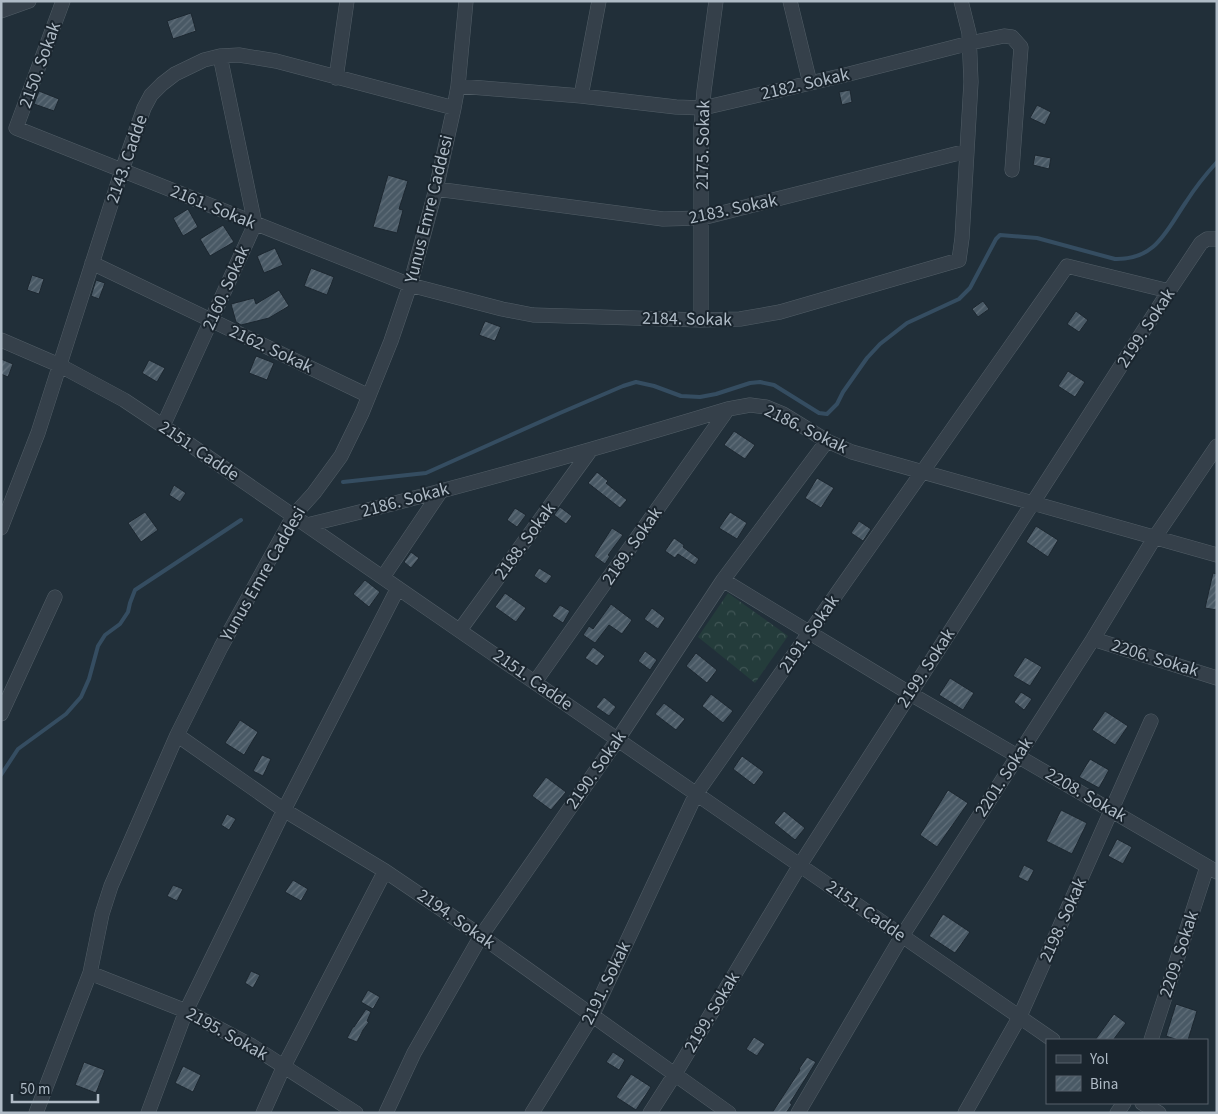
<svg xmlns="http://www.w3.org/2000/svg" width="1218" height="1114" font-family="'Source Sans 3',sans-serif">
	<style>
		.forest { fill: url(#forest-crowns) }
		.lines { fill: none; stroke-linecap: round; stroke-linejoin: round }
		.stream { stroke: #354d61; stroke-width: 4 }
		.building { fill: url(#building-hatch); stroke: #1c2730 }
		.minor-casing { stroke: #525e67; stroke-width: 15 }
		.minor { stroke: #35404a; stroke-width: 14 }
		.labels { text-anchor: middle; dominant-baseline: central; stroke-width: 4; stroke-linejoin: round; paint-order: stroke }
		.street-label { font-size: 18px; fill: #afbbc6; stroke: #1a252e }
	</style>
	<defs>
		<pattern id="forest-crowns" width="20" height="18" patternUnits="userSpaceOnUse" patternTransform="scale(1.25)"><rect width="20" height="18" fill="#243c3b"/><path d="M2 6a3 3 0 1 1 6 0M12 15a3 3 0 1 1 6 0" fill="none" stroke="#415656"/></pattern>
		<pattern id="building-hatch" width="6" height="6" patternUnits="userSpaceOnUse" patternTransform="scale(1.25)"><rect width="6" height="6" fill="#495965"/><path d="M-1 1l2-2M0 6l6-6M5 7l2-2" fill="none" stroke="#616f7a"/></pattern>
	</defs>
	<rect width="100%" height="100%" fill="#212f39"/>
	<path class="forest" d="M728,593L788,636L755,683L698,637Z"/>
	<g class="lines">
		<path class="stream" d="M343,482L426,473L560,413L623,386L636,382L654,386L681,396L700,397L716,394L750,383L760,382L774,385L819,413L827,414L837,404L843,392L867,358L880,344L907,323L959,299L970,288L996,239L1000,235L1037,238L1115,259C1156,260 1166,231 1186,202C1195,188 1206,174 1217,162
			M1,775L18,749L66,714L81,697L89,679L98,646L105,635L120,624L128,612L130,603L135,590L241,520"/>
	</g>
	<path class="building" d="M191,13L196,31L173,39L167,21Z
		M850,90L852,102L842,105L839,92Z
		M39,91L59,99L54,111L34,104Z
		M1037,105L1051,112L1045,125L1030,118Z
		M1035,155L1051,158L1049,169L1033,165Z
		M388,175L408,181L399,209L403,210L397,233L373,227Z
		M188,209L198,227L183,236L173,218Z
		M223,225L234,242L210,256L200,239Z
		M275,248L283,265L264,273L257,256Z
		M311,268L334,277L327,295L304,286Z
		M32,275L44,279L39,294L27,290Z
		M96,280L105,283L99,299L91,296Z
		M279,290L289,306L269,318L241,325L236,322L231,304L254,298L256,304Z
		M983,301L989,309L978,317L972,309Z
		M1076,311L1088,320L1079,332L1067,324Z
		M485,321L501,327L495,341L479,335Z
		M256,356L274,363L267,380L249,373Z
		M1,359L13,364L8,377L1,374Z
		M149,360L165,368L157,382L142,373Z
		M1068,371L1085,382L1075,397L1058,386Z
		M734,431L755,445L745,459L724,445Z
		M597,472L608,481L606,483L627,500L620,508L588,483Z
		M817,478L834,488L821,508L805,498Z
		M174,485L186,493L180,502L169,495Z
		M560,507L572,516L566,524L554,515Z
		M515,508L526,515L517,527L507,520Z
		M145,512L158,530L141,542L128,523Z
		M730,512L747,523L737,539L719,528Z
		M859,521L871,529L863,541L851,533Z
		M1036,526L1058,540L1048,557L1026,542Z
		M612,528L623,535L608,555L610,556L605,564L594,556Z
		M674,538L684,545L683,547L699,559L695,565L678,554L675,558L665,551Z
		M411,552L419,558L411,568L404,562Z
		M539,568L552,576L546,584L534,576Z
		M1213,573L1217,574V610L1205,608Z
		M365,580L380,592L369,607L353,594Z
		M505,593L526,608L516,622L495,607Z
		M611,604L632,620L622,634L609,625L595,643L583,635L589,626L593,629Z
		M560,605L570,611L563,623L552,616Z
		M652,608L665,618L658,629L644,619Z
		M593,647L605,656L597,666L585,658Z
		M645,651L657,660L650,670L638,661Z
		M696,653L717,670L707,683L686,666Z
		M1025,657L1042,667L1030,686L1013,676Z
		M950,678L974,693L963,710L939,695Z
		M1021,692L1032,699L1024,710L1014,702Z
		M711,694L733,711L723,723L702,706Z
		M604,697L616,707L609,716L596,707Z
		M664,703L685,719L676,730L655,714Z
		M1105,711L1128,726L1115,745L1092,730Z
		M240,720L258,732L244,755L225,743Z
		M262,755L271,759L263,776L253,771Z
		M742,756L764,772L754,785L733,769Z
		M1090,759L1109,770L1099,788L1079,777Z
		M546,777L566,792L551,810L532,796Z
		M948,790L968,803L937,847L920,835Z
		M1061,810L1087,823L1072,854L1046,841Z
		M784,811L805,828L795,840L774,823Z
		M227,814L236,819L229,830L221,825Z
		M1117,839L1132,847L1123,864L1108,856Z
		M1024,865L1034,870L1028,882L1018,877Z
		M293,880L308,889L301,901L285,892Z
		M173,885L183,889L177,901L167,896Z
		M943,914L970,932L955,953L929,936Z
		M251,971L260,975L253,988L245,983Z
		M368,990L380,997L373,1009L361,1002Z
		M1176,1004L1197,1011L1188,1040H1178L1166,1036Z
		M366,1009L371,1012L367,1021L369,1022L363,1030L357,1042L347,1038L353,1027H354Z
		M1114,1014L1126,1023L1113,1040H1095Z
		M754,1037L765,1044L757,1056L746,1049Z
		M613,1052L625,1060L619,1070L606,1062Z
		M807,1057L816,1062L790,1103L792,1104L786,1113H772L800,1070L799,1069Z
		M84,1062L105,1070L96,1093L75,1085Z
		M183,1066L201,1075L193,1092L175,1083Z
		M631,1074L651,1087L636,1110L616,1097Z"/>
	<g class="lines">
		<g class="minor-casing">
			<path id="minor" d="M63,1L16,128L410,285L502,309L533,315L701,320L740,319L780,312L959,260L962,238L971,82L969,33L961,1
				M790,1L810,83
				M1,11L29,1
				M336,78L347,1
				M458,86L581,96L676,107L703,108L849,74L970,43L1004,36L1012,37L1021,47L1012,170
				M581,96L599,1
				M436,189L663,219L702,218L967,151
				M92,263L369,396
				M701,320V127L704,91L716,1
				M1,340L59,365L124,400L163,426L1053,1040
				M163,426L255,224L220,56
				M307,525C449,491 589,451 728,409L750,405L766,407L783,414L827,441L852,452L1217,555
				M1,528L38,433L122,170L144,108L151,95L162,84L175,74L204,60L220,56L239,55L276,61L454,108
				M383,577L441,491
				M723,580L909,693L1217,872
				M460,630L590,451
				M1093,639L1217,678
				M535,682L728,409
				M1,714L55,597
				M177,735L284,810L385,871L481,936L729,1113
				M90,973L186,1011L252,1046L356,1113
				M1151,1040L1207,867
				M1142,1103L1159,1113
				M36,1113L90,973L102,914L111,886L177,735L221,647L294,515L314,493L341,456L362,413L391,341L410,285L436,189L454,108L458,86L466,1
				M148,1113L186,1011L284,810L398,588
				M263,1113L284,1066L385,871
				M386,1113L414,1053L481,936L618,739L723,580L827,441
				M532,1113L592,1016L696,794L1067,266L1169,291
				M650,1113L675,1074L800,865L1169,291L1201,243L1207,239H1217
				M798,1113L902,936L1093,639L1155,537L1217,446
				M965,1113L1020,1016L1151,721
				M1117,1113L1124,1103"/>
		</g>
		<use href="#minor" class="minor"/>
	</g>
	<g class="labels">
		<g class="street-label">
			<text transform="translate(40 65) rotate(-70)">2150. Sokak</text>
			<text transform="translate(805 84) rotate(-13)">2182. Sokak</text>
			<text transform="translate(703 145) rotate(-89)">2175. Sokak</text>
			<text transform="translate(127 159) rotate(-71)">2143. Cadde</text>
			<text transform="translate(213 207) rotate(22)">2161. Sokak</text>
			<text transform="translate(429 209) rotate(-76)">Yunus Emre Caddesi</text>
			<text transform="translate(733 209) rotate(-12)">2183. Sokak</text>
			<text transform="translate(226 288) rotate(-66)">2160. Sokak</text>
			<text transform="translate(687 319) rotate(1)">2184. Sokak</text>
			<text transform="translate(1146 328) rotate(-57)">2199. Sokak</text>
			<text transform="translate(271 349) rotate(25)">2162. Sokak</text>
			<text transform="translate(806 429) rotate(26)">2186. Sokak</text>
			<text transform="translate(199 451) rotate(34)">2151. Cadde</text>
			<text transform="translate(405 500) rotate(-15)">2186. Sokak</text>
			<text transform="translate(525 541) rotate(-54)">2188. Sokak</text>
			<text transform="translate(632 546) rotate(-55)">2189. Sokak</text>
			<text transform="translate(263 574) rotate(-60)">Yunus Emre Caddesi</text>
			<text transform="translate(809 634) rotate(-55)">2191. Sokak</text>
			<text transform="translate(1155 658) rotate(17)">2206. Sokak</text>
			<text transform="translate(926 668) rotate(-57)">2199. Sokak</text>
			<text transform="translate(533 680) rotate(35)">2151. Cadde</text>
			<text transform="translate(596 770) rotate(-55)">2190. Sokak</text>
			<text transform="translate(1004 777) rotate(-57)">2201. Sokak</text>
			<text transform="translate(1086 795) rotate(30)">2208. Sokak</text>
			<text transform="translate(866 911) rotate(35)">2151. Cadde</text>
			<text transform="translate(456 919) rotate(35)">2194. Sokak</text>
			<text transform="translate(1063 920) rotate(-66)">2198. Sokak</text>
			<text transform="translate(1179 954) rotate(-72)">2209. Sokak</text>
			<text transform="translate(606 983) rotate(-64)">2191. Sokak</text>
			<text transform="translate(712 1012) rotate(-59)">2199. Sokak</text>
			<text transform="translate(227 1034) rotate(29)">2195. Sokak</text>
		</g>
	</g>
	<rect width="1218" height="1114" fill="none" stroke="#afbbc6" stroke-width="5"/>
	<rect x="1046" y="1039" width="162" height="65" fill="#1a252e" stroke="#56616b"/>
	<rect x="1056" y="1055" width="25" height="8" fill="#35404a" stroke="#56616b"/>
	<text x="1090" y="1064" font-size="15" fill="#afbbc6">Yol</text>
	<rect x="1056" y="1076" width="25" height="15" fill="url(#building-hatch)" stroke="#56616b"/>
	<text x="1090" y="1089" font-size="15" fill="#afbbc6">Bina</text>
	<path d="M12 1094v8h86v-8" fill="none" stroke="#afbbc6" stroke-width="2.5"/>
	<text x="20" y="1094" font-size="15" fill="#afbbc6" stroke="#1a252e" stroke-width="4" paint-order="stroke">50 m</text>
</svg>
